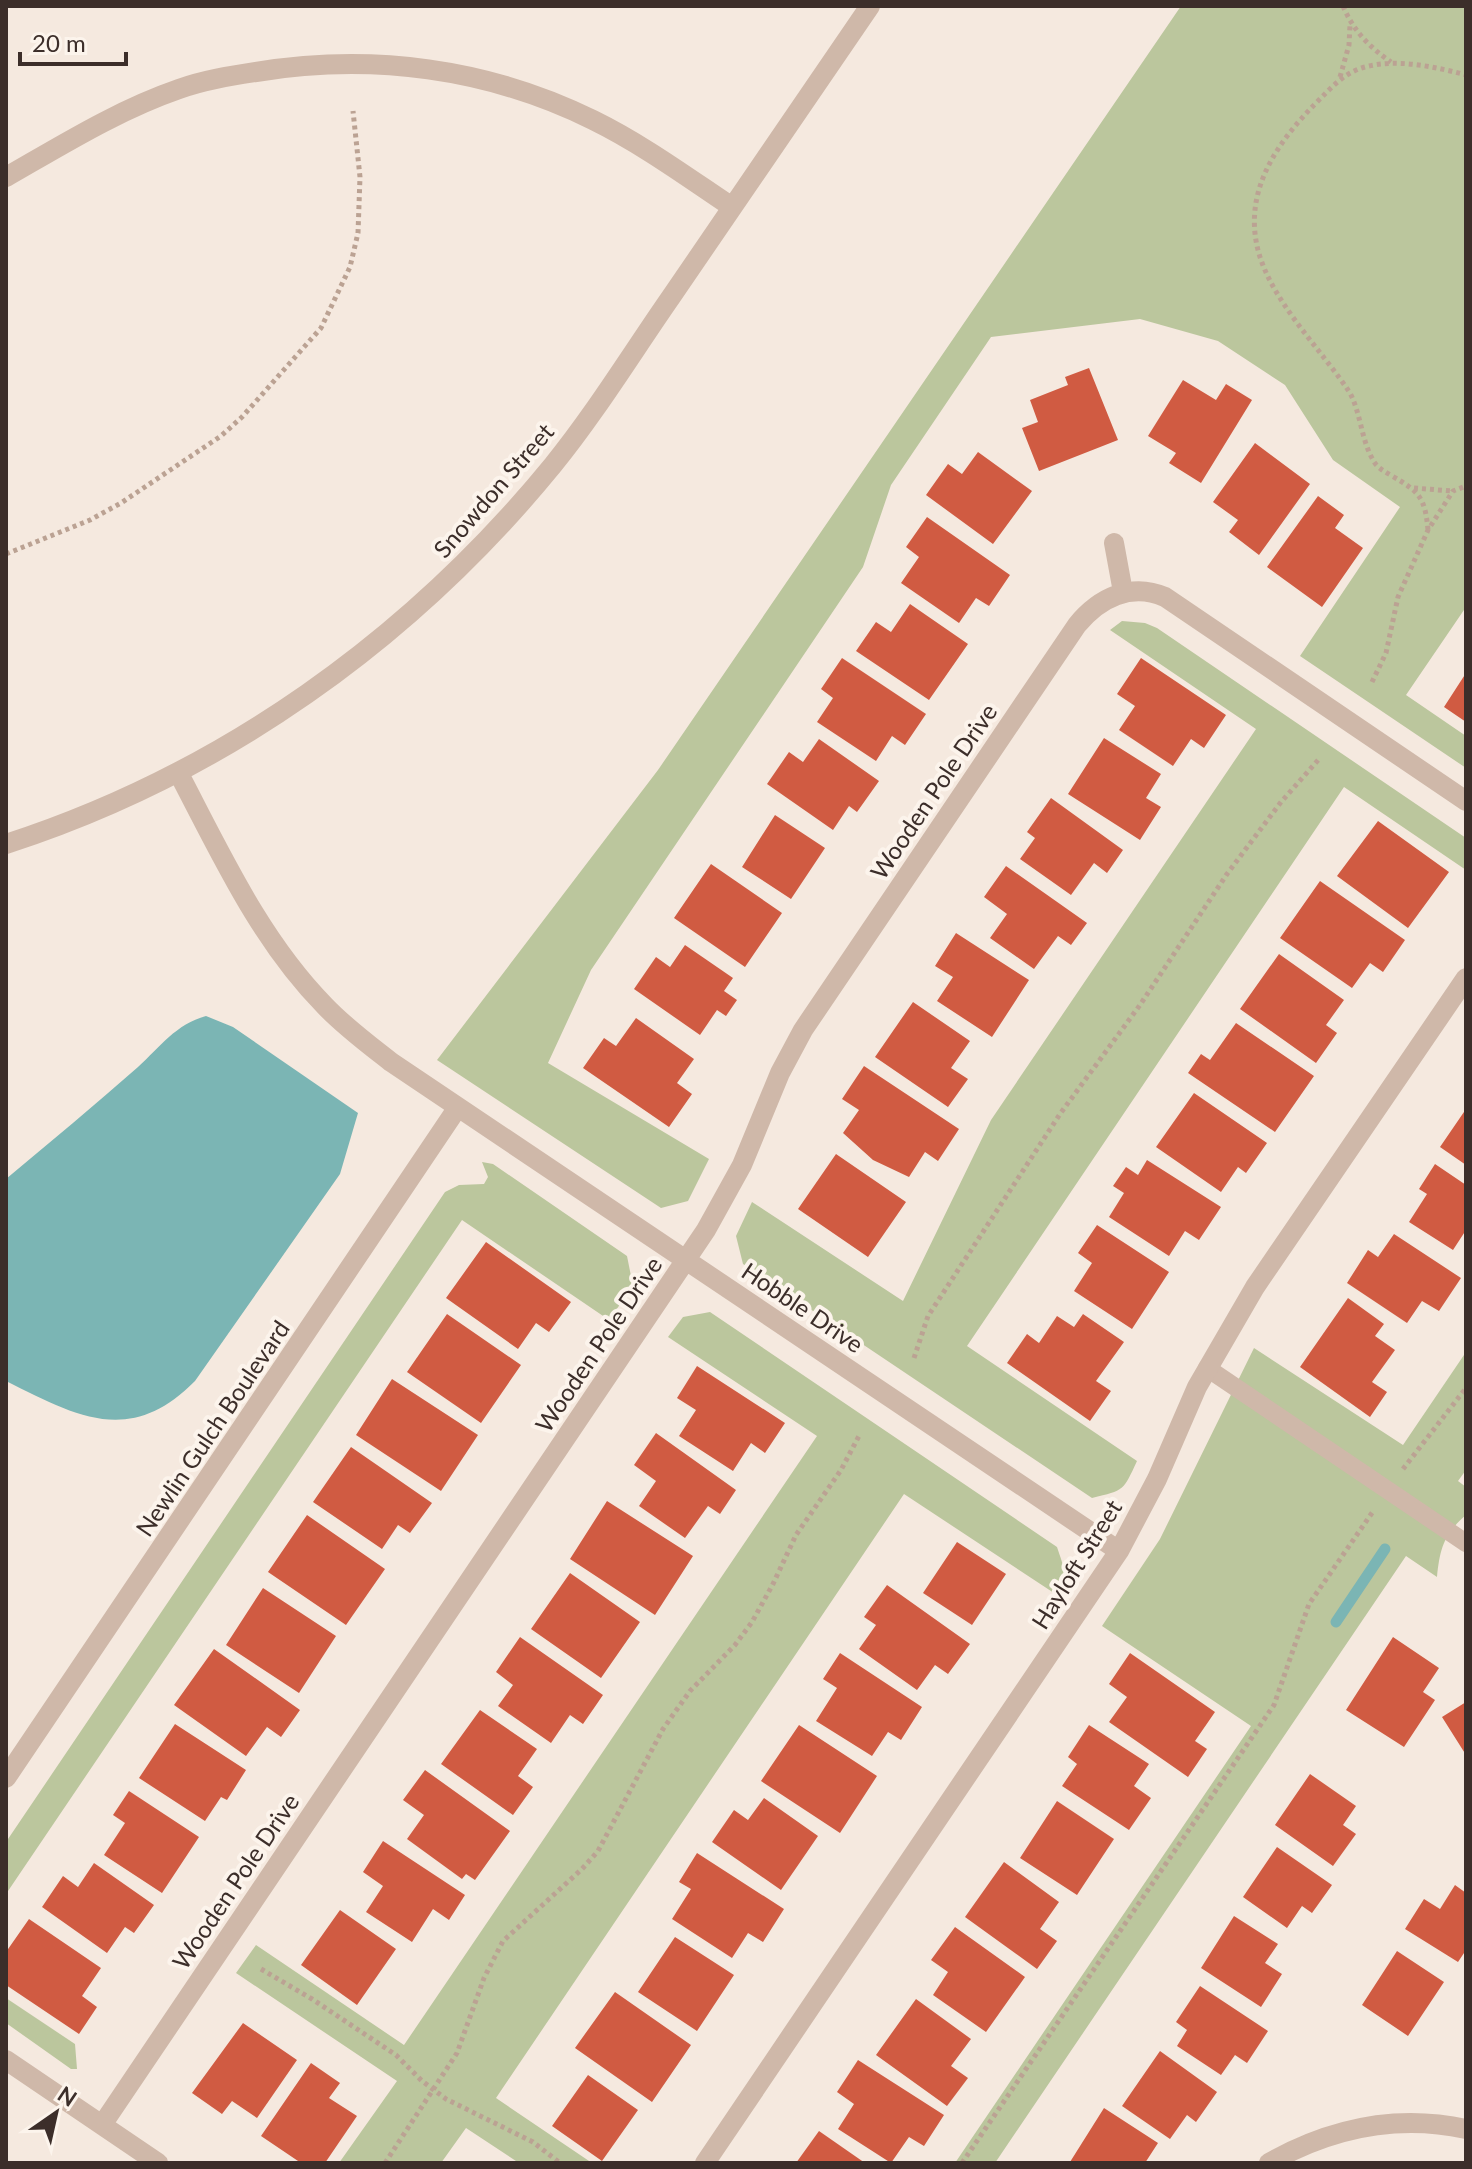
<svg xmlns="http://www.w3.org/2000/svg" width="1472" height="2169" font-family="Lato,sans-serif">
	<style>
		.green { fill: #bbc69d }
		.water { fill: #7bb5b4 }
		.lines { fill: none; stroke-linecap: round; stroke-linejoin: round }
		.stream { stroke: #7bb5b4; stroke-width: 11 }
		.building { fill: #d05b42 }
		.path { stroke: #bba293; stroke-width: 5; stroke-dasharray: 4 4; stroke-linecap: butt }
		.service { stroke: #cfb8a9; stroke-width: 18 }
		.minor { stroke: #cfb8a9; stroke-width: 20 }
		.labels { text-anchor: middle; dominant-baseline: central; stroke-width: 8; stroke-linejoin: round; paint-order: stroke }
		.street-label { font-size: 24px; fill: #3c2e2a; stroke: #fcf4ec }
	</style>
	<rect width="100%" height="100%" fill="#f5e9df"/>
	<path class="green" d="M1181,6H1466V607L1406,695L1466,736V768L1300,656L1400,507L1333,460L1285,385L1218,341L1140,319L991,337L891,485L863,567L591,970L548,1063L709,1159L688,1201L661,1208L437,1060L658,770Z
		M1122,621L1145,623L1157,628L1466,838V870L1344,787L967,1346L1137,1461C1123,1491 1125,1490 1092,1498L743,1264L736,1236L752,1202L903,1301L991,1120L1256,729L1110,630Z
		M482,1162L493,1164L627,1256L633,1286L609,1320L462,1220L6,1894V1842L445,1192L459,1185L484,1184L488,1177Z
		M710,1312L1057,1547C1064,1569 1069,1573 1054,1593L904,1494L496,2098L592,2163H519L466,2128L441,2163H339L397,2081L236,1973L256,1945L404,2045L817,1436L668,1337L683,1317Z
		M1254,1348L1403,1445L1466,1352V1470L1458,1481L1466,1487V1515C1444,1534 1440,1548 1437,1577L1406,1556L995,2163H955L1251,1726L1102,1626L1160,1539Z
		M6,1998L75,2044L77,2069H71L6,2023Z"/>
	<path class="water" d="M206,1016L233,1027L358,1113L340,1174L195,1381C130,1447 76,1416 6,1381V1179C50,1142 95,1105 138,1067C160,1047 176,1024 206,1016Z"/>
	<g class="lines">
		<path class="stream" d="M1336,1622L1385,1549"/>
	</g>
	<path class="building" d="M1089,368L1118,440L1039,471L1022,428L1038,422L1030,400L1068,385L1065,377Z
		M1183,380L1216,400L1226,384L1252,400L1201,483L1169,463L1176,453L1148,436Z
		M1255,443L1310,484L1259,555L1229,532L1238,520L1213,502Z
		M978,452L1032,491L993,544L926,495L948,464L962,474Z
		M1318,496L1344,515L1335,528L1363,548L1322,607L1267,567Z
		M927,517L1010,575L989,606L976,598L959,623L901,583L919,557L906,547Z
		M910,604L968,644L929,700L856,651L876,622L891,632Z
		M842,658L926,714L905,745L892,736L876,761L817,722L833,698L821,689Z
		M1141,658L1226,715L1204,748L1191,739L1173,766L1119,730L1135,706L1117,694Z
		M1466,673V722L1444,707Z
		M1104,738L1161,774L1146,798L1161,807L1140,840L1068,794Z
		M819,739L879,781L857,812L849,806L833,830L767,784L789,752L803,762Z
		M1051,798L1123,850L1107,873L1094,863L1071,895L1020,859L1035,838L1027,832Z
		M775,815L825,848L791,899L742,867Z
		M1378,821L1449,872L1408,928L1337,876Z
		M711,864L782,913L745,967L674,918Z
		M1006,866L1087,923L1071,945L1058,936L1034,969L990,938L1007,914L984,897Z
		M1320,881L1405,940L1383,972L1370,963L1352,988L1280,938Z
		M956,933L1029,980L992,1037L937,1001L953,977L935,966Z
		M685,945L733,978L724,991L737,1000L726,1016L717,1010L700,1035L634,989L656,957L670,967Z
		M1279,954L1344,1000L1326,1025L1337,1033L1316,1063L1240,1009Z
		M913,1002L970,1041L951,1068L968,1079L948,1107L875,1057Z
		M636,1018L694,1059L677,1083L692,1094L669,1127L583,1068L604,1038L616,1046Z
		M1236,1023L1314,1076L1275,1132L1188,1073L1201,1054L1210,1060Z
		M864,1066L959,1129L938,1161L925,1152L909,1177L873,1160L843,1133L859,1110L842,1099Z
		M1194,1093L1267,1143L1246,1173L1238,1167L1221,1192L1156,1147Z
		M1466,1109V1165L1440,1147Z
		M836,1154L906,1202L868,1257L798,1209Z
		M1147,1160L1221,1207L1199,1240L1185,1231L1169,1256L1109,1217L1124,1193L1113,1186L1126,1167L1138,1175Z
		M1435,1164L1466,1185V1230L1453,1250L1409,1222L1427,1194L1419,1189Z
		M1097,1225L1169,1272L1132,1329L1074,1291L1092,1263L1078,1253Z
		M1394,1234L1461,1278L1439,1311L1422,1301L1407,1323L1347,1283L1368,1250L1378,1257Z
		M486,1242L571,1302L549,1332L536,1323L518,1349L446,1298Z
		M1348,1298L1384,1324L1375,1336L1395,1350L1372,1382L1387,1392L1370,1417L1300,1367Z
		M447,1314L521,1365L481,1423L407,1372Z
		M1083,1314L1124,1342L1096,1381L1111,1391L1090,1421L1007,1363L1027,1334L1039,1343L1057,1316L1074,1327Z
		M697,1366L785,1423L765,1453L751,1443L733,1471L679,1436L696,1410L677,1398Z
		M392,1379L478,1435L441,1491L356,1435Z
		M656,1433L736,1490L720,1514L708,1506L685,1538L639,1506L656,1481L634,1465Z
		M351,1447L432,1503L410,1533L398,1525L382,1549L313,1502Z
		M607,1501L693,1556L655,1615L570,1559Z
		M307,1515L385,1569L346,1625L268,1572Z
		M957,1542L1006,1574L972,1625L923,1593Z
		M570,1573L640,1622L601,1678L531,1629Z
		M887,1585L970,1644L948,1674L935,1665L917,1690L859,1649L876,1625L864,1617Z
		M263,1588L336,1636L299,1693L226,1645Z
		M520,1637L603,1695L583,1724L570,1715L551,1743L498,1706L513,1685L496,1672Z
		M1393,1637L1439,1668L1423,1692L1435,1700L1404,1747L1346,1710Z
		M214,1649L300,1710L281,1737L267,1727L246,1756L174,1705Z
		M840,1653L922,1707L901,1740L888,1732L872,1756L816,1721L837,1688L823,1679Z
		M1130,1653L1215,1712L1195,1741L1207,1749L1188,1777L1109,1722L1127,1697L1109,1684Z
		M1466,1702V1755L1442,1717Z
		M480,1710L537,1749L518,1776L533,1787L513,1815L441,1764Z
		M175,1724L246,1770L227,1800L221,1797L205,1821L139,1778Z
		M799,1725L877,1776L840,1833L761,1781Z
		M1089,1725L1149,1764L1134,1786L1151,1798L1129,1830L1062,1786L1077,1764L1068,1757Z
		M425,1770L510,1831L475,1880L466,1874L462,1879L407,1839L424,1815L403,1800Z
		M1310,1774L1356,1806L1343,1825L1356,1834L1333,1866L1275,1825Z
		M129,1791L199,1837L162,1893L104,1855L125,1823L113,1815Z
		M764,1798L818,1836L781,1890L712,1842L734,1810L748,1820Z
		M1057,1801L1114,1839L1077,1895L1020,1858Z
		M383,1841L465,1895L449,1920L433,1909L412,1942L366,1912L383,1886L363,1872Z
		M1277,1847L1332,1885L1312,1913L1302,1906L1287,1928L1243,1897Z
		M697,1853L784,1909L763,1942L748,1933L732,1958L672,1919L691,1889L679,1882Z
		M1004,1862L1059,1902L1040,1929L1057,1941L1037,1969L965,1917Z
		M94,1863L154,1905L134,1933L125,1927L107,1953L42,1907L63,1876L78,1887Z
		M1455,1885L1466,1893V1950L1458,1962L1405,1929L1424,1899L1440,1909Z
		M340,1910L396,1949L357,2005L301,1965Z
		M1234,1916L1278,1944L1265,1963L1282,1974L1261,2007L1201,1968Z
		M29,1919L101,1968L82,1996L97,2007L79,2034L6,1985V1952Z
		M955,1927L1025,1977L986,2032L933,1995L948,1972L931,1960Z
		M675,1937L734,1975L697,2031L638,1992Z
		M1397,1951L1444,1982L1408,2036L1362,2005Z
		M1200,1986L1268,2031L1247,2063L1235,2055L1221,2075L1177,2046L1187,2030L1176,2022Z
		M615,1992L691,2045L652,2102L575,2048Z
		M916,1999L971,2039L951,2066L968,2078L947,2106L876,2055Z
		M243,2023L297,2060L257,2118L232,2101L222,2114L192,2093Z
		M1160,2051L1217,2092L1196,2122L1187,2115L1170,2139L1122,2106Z
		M858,2060L944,2115L924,2146L909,2137L891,2163L838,2129L854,2104L837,2092Z
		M311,2063L340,2083L329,2098L357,2116L325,2163H301L261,2136Z
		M588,2075L638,2110L602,2161L552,2126Z
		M1104,2108L1158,2143L1145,2163L1070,2162Z
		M819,2131L865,2163H796Z"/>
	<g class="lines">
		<path class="path" d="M1343,6C1353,30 1369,47 1391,62
			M1340,77L1349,45L1350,25
			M1414,488L1452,491
			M1428,530C1425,498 1420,492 1392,476C1384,471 1377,468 1373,460C1361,439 1361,414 1350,393C1321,349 1271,301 1258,250C1243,191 1277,143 1315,104C1332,87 1345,71 1369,66C1400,59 1436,67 1466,75
			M6,554L90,520L121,503L221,436L242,417L321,328L350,267L358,233L360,177L353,111
			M1372,682L1386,653L1398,597L1428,530L1453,491L1466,486
			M914,1358L928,1316L1060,1114L1140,1005L1227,874L1281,802L1319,759
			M1403,1469L1466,1388
			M261,1969L312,1999L396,2055L422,2081L446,2099L533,2142L560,2163
			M385,2163L457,2053L484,1978L503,1941L582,1869L598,1851L663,1729L690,1691L735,1645L752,1622L773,1584L796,1535L841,1470L860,1434
			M962,2163L1274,1705L1309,1604L1374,1510"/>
		<path class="service" d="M1207,1368L1466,1543"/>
		<path class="minor" d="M6,177C62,145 118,110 179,89C204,80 230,76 256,72C371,53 488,68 593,120C642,144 687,177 732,207
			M1114,543L1123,592
			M178,772C221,854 260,940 325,1006C345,1027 368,1044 391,1062L1119,1551
			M6,844C222,774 410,640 553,465C596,412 632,353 671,297C737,200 804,103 870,6
			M6,1778L458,1107
			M6,2060L158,2163
			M102,2125L706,1230L742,1165L780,1073L803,1030L1077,625C1099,598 1131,582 1165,597L1466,801
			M705,2163L1119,1551L1157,1479L1197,1387L1255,1287L1466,978
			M1269,2163C1331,2128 1396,2114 1466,2129"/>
	</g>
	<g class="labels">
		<g class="street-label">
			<text transform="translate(493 490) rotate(-49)">Snowdon Street</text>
			<text transform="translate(933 791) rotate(-56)">Wooden Pole Drive</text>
			<text transform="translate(803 1307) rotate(34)">Hobble Drive</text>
			<text transform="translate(598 1344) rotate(-56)">Wooden Pole Drive</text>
			<text transform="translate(212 1428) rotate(-56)">Newlin Gulch Boulevard</text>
			<text transform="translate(1076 1564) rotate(-58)">Hayloft Street</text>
			<text transform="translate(235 1881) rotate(-56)">Wooden Pole Drive</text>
		</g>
	</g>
	<rect width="1472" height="2169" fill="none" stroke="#3c2e2a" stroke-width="16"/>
	<g transform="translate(56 2113) rotate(34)" stroke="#fcf4ec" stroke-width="6" paint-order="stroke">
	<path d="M0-6L14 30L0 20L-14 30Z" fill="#3c2e2a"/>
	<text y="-12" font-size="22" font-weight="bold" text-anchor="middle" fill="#3c2e2a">N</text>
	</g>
	<path d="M20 52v12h106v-12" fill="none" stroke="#3c2e2a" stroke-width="4"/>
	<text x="32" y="52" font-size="24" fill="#3c2e2a" stroke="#fcf4ec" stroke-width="6" paint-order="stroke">20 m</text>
</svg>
